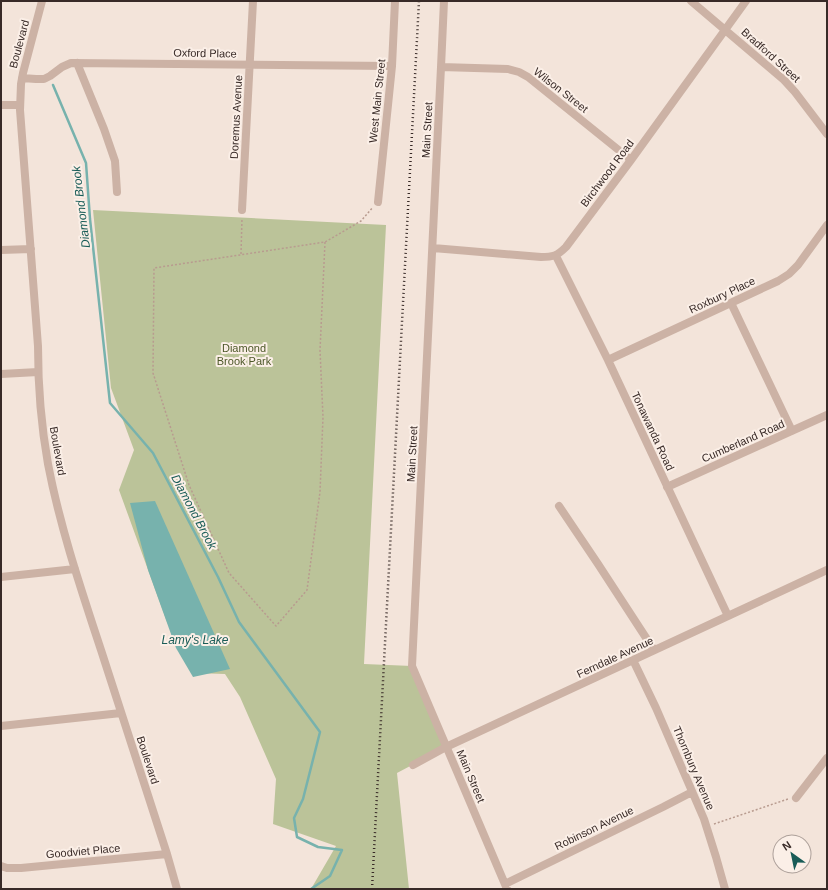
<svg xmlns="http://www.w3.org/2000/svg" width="828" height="890" font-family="Helvetica,sans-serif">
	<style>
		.green { fill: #bbc399 }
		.water { fill: #77b2ad }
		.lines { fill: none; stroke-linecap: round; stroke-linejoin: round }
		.stream { stroke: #77b2ad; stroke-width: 2.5 }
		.path { stroke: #b89b8f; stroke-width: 1.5; stroke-dasharray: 2 2; stroke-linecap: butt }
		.street { stroke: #ccb2a5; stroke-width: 8 }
		.rail { stroke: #382a27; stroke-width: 2.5; stroke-dasharray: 1 3; stroke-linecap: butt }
		.labels { text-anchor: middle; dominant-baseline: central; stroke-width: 4; stroke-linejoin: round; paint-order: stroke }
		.street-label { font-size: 11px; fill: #382a27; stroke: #fbefe7 }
		.park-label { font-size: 11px; fill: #4d5829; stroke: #fbefe7 }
		.water-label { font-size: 12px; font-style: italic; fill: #195c57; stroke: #fbefe7 }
	</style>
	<rect width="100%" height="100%" fill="#f3e4da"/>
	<path class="green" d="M93,210L386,225L364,664L412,666L446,747L397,773L409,889H311L336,846L273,824L276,779L240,697L225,674L193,673L167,622L119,490L134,450L111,388Z"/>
	<path class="water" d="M155,501L230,669L193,677L176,648L148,570L130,503Z"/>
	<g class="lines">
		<path class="stream" d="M53,85L86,163L90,219L110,403L153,453L218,577L239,622L320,732L303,799L294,818L297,837L318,847L342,850L330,876L311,889"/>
		<path class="path" d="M325,242L320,350L323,417L320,492L307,590L276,626L229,573L189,485L153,373L154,268L325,242L361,221L373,207
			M241,254L242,218
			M714,824L788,799"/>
		<path class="street" d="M42,1L23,73L21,84L20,110L38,346C38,386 41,425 48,464C60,527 81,589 101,650C123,718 145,786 167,854L177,889
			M444,1L441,67L412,666L507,889
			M691,1L784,80L795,92L827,134
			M77,63L104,129L115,161L117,192
			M441,67L508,69L519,72L528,77L631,160
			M22,78L36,79H44L50,76L62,67L71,63L392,66
			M1,105H20
			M378,202L392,66L395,1
			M242,210L253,1
			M433,248L541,257C553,257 557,256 566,247L631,160L746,1
			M1,250L31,249
			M556,256L608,360L728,616
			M731,303L792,431
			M608,360L778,281L789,274L798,265L827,225
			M1,374L38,372
			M667,487L827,415
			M559,506L598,564L654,650
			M1,577L75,569
			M633,660L656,708L704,819L716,857L725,889
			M1,726L121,713
			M413,765L446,747L827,570
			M796,798L827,758
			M1,866L7,868H21L167,854
			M505,884L663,807L692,792"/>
		<path class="rail" d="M372,889L419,1"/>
	</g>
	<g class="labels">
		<g class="street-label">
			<text transform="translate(19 44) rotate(-75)">Boulevard</text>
			<text transform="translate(205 53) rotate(1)">Oxford Place</text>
			<text transform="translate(771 55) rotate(42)">Bradford Street</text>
			<text transform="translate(561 90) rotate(38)">Wilson Street</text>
			<text transform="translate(377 101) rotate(-84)">West Main Street</text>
			<text transform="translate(236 117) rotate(-87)">Doremus Avenue</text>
			<text transform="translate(427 130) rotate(-87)">Main Street</text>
			<text transform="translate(607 173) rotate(-53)">Birchwood Road</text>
			<text transform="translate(722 295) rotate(-25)">Roxbury Place</text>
			<text transform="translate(653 431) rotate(65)">Tonawanda Road</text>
			<text transform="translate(743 441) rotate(-24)">Cumberland Road</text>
			<text transform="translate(58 451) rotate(80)">Boulevard</text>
			<text transform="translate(412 454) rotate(-87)">Main Street</text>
			<text transform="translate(615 657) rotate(-25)">Ferndale Avenue</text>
			<text transform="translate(148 760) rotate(72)">Boulevard</text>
			<text transform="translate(694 768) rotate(67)">Thornbury Avenue</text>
			<text transform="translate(471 776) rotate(67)">Main Street</text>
			<text transform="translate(594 828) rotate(-26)">Robinson Avenue</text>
			<text transform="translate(83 851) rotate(-5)">Goodviet Place</text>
		</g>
		<g class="park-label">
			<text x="244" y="348">Diamond<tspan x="244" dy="13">Brook Park</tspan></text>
		</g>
		<g class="water-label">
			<text transform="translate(81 207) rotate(-97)">Diamond Brook</text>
			<text transform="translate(194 512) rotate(62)">Diamond Brook</text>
			<text x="195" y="640">Lamy's Lake</text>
		</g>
	</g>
	<rect width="828" height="890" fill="none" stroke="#382a27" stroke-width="4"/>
	<g transform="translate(792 854) rotate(327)"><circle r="19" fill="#fbefe7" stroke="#ada09a"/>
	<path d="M0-3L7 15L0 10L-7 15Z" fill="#195c57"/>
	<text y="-6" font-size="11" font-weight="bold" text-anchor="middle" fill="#382a27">N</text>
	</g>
</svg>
